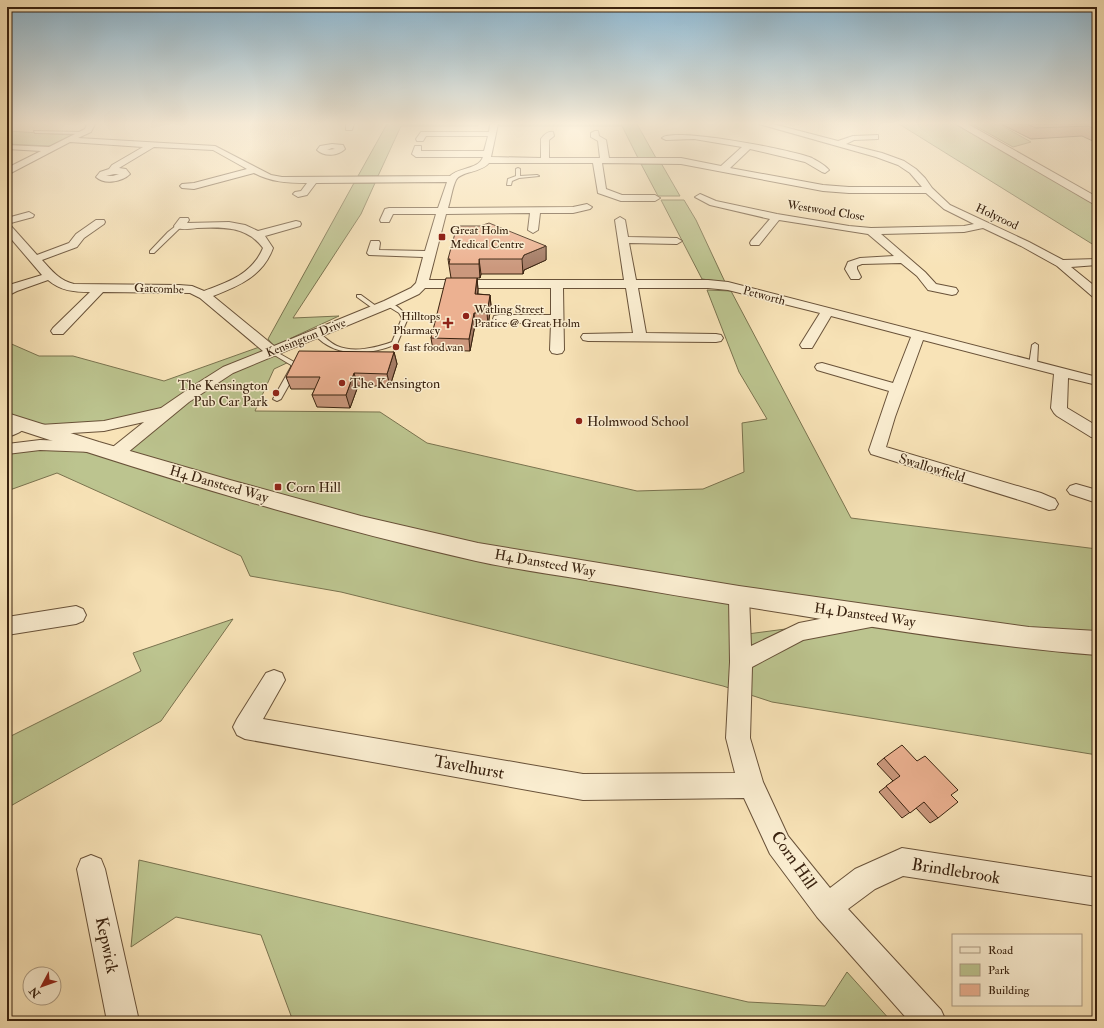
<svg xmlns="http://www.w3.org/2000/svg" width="1104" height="1028" font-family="'IM FELL Double Pica',serif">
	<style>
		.green { fill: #bcc48f; stroke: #7a734f; fill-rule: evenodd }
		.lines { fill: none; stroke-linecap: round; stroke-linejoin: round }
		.stream { fill: #777f73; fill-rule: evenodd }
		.service-casing { stroke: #695239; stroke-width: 2 }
		.minor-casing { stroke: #695239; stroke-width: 2 }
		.tertiary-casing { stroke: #695239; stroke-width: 2 }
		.service { fill: #faedd0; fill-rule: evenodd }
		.minor { fill: #faedd0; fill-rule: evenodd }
		.tertiary { fill: #faedd0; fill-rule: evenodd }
		.wall { fill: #cb987d; stroke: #39220f }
		.shaded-wall { fill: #a57c66; stroke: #39220f }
		.building { fill: #ecb191; stroke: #39220f }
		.poi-dot { fill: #8f2418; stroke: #faedd0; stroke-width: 1.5 }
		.labels { text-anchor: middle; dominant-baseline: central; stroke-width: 3; stroke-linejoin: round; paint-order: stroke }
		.far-street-label { font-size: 12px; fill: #39220f; stroke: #faedd0 }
		.far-poi-label { font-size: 12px; fill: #39220f; stroke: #faedd0; text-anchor: start }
		.poi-label { font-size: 14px; fill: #39220f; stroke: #faedd0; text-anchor: start }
		.street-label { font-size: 14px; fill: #39220f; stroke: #faedd0 }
		.near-street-label { font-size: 17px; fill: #39220f; stroke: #faedd0 }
	</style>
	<rect width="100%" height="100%" fill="#f8e3b7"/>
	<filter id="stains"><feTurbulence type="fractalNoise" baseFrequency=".005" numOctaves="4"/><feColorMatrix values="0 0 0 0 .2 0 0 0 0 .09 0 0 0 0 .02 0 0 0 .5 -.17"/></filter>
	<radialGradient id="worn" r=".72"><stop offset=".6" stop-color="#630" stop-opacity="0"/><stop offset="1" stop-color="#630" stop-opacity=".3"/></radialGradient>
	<path class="green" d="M7,124H9L8,131L72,135L50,146L7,144Z
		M387,124H478V126H401L378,176H358Z
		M498,124H637L656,158H638L622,126H499Z
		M899,124H956L1004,150L1097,202V247Z
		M972,124H999L1031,142L1013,147Z
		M661,163L680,196H658L641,164Z
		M354,183H375L361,214L293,318L339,316L274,346L268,339Z
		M661,200H684L696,220L725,282L702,279Z
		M707,290L731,291L851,518L1097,549V755L772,702L723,686L341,592L250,576L241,556L57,473L7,491V449L40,445L115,454L164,412L133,420L40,430L20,424L7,432V342L39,356H73L164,381L265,345L291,361L274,369L255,411L380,412L427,443L637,491L703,489L744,472L742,423L767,419L739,372ZM739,596L877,617L740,635Z
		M233,619L161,721L7,808V738L141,671L133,653Z
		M139,860L748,1002L825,1006L847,972L891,1021H293L261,935L176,917L131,947Z"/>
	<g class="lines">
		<path class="stream" d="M7,354L10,355V357H7Z"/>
		<g class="service-casing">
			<path id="service" d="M34,131L82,132L84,133L82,134L35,133Z
				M518,168L520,169V176L537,175L539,176L519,178L512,181L511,185H507L508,179L516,176V169Z
				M177,225L182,226L154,253H150V251L168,232Z
				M357,295H361L380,309L375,310L357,297Z
				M386,303C395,302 403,311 408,318L397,344C369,355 336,359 314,334L317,332L319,333C325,337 330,343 337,346C353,353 376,348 392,342L402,318L399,313L386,305Z
				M1035,343L1038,345L1037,365L1033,367L1029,365L1032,345Z
				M273,350L296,363L299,367L281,399L277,401L273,399L291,367V365L271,353V351Z"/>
		</g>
		<g class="minor-casing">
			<path id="minor" d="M87,124H95L91,132L78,138L215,146L271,175L282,177L450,176C459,167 478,170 483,157H416L412,154L415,146H421V151H484L488,136H426L423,141H417L416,139L421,132H489L490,124H498L491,157L541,158V139C544,135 548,131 553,132L554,136L549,140V158H600L598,141L591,137V133L595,131H598L599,136L606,140L609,158H681L721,166L742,147L694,139L666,140L662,138C674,127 793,150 812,158C817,161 825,165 829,170L825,173L822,172L805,162L750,149L730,168L823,185L849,187H922L910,173L898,165L876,157L759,124H773L838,141L853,136L878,135V139L854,140L846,144L882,153L904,161L916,169L925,178L932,188L950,205L1029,242L1063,260L1097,259V265L1071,267L1097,288V298L1093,297L1057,266L1021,246L983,228L964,232L881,234L925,272L936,284L956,288L958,291L956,294L952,295L928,290L917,276L901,263L862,264L857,266V269L861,277L859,279H851L845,269L848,262L860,258L894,256L868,234L779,220L759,245H751L750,243L751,241L770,219L710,205L695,197L700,194L716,201L777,214L849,226L871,228L964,226L974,224L944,209L926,193H849L823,191L681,164L602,163L606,189L622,195H655L660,198L655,201H621L598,193L593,163H489C481,173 461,171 456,180C452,188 451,199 448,208L573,207L587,204L592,207L590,209L573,213H540L538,230L533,233L528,230L530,213L446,214L429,280H624L615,220L620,217L625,220L628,237L677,238L682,241L677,244L629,243L636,280H708L728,282L1097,377V385L1068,378L1067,408L1097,426V438L1091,437L1057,416L1054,413L1051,408L1054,374L923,340L895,417L886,447L1041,493L1055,499L1058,504L1055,509L1049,510L1029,503L871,454L869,450L889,391L817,370L815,367L817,364L822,363L893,383L911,337L831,316L812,348H802L800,345L820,313L728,290L708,288H638L646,333L716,334L721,335L723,338L721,341L716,342L588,341L583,340L581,337L583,334L633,333L626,288H563L564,350L562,353L557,354L552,353L550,350L551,323H499L494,322L493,319L494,316L499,315H551V288H425L419,294L392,307L233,373L189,402L121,458L115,460L109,458L107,454L109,450L144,422L104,431L40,435L34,434L32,430L34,426L40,425L104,421L161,408L193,386L223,367L263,351L200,298L190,293L103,292L63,334H53L51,331L53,328L90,292C74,292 61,291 48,280L17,291L7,296V287L9,285L42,275L7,234V225L11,226L37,255L69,243L76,234L96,220H104L105,222L104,224L84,238L77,247L42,260C52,271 60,281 74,284L179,285L192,286L204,291C229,282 252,274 263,248C247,226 222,227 197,228C190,229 182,230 175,228L174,226L180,218H188L189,220L187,223L229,222L245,225L258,231L296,221L300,222L301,224L300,226L265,236L273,248C263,276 239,286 213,296L274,346L384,301L411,288L416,283L423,257L369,255L367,253L371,241H379L380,243L379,250L425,251L436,214H393L389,222H381L380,220L385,209L389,208H438L447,182L316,183L307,195L298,197L293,194L295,192L301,191L307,183C287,183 271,182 254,173L194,189L182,188L180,186L182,184L194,183L247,169L213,150L154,147L119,168L126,169L130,174C122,182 104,185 96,177L100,172L109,169L112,165L143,147L70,142L7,175V168L41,151L7,149V145L49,147L85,129ZM114,174H119L113,176H106Z
				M346,124H354L352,130H346Z
				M332,144L343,145L345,149C338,156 324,157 317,150L320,146ZM332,148L335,149L327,150Z
				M29,212L34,215L33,217L7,224V218Z
				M20,419L26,420L28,424C24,431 15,435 7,437V425Z
				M40,440L92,442L98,443L100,447L98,451L92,452L40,450L7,454V444Z
				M1076,484L1097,490V503L1070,494L1067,490L1070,486Z
				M739,588L746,590L749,596L751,646L799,623L871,609L878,612L881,618L878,624L871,627L803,640L752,667L750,738L763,782L788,836L830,888L855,869L902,848L1097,878V906L903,876L875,889L848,909L941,1010L946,1021H909L817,917L770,854L744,798L583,800L245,739L237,735L233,727L237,719L266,673L274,670L282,673L285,680L263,719L583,774L735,773L726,738L730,662L729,596L732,590Z
				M76,606L83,609L86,615L83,621L76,624L7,635V617Z
				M91,855L101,859L105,869L139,1021H107L77,869L81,859Z"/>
		</g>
		<g class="tertiary-casing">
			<path id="tertiary" d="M956,124H968L1097,197V206Z
				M7,413L99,442L230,480L361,516L478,543L739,586L879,606L1029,627L1097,631V655C996,647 897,631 797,615C726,604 656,592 586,580C550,574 512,569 476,561C317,525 161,477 7,426Z"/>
		</g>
		<use href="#service" class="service"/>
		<use href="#minor" class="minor"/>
		<use href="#tertiary" class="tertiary"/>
	</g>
	<path class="wall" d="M1001,124H1097V143L1082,136L1031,139Z
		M546,246V260L524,270L523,274H481L480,278H477L478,290V294L490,295L491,306L488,325H475L470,351L433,350L431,338L451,278L448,259Z
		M394,352L397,364L390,386H358L350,408L317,407L312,395L315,389H291L286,377Z
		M884,758L917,761L951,795L938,818L930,823L916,808L902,818L879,792L893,781L877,764Z"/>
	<path class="shaded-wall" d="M546,246V260L524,270L523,274L522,259L524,255Z
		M479,259L481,274L480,278L479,264Z
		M477,278L478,290L476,306L475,294Z
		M490,295L491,306L488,325L487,313Z
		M474,313L475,325L470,351L469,339Z
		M394,352L397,364L390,386L387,374Z
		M354,373L358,386L350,408L346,395Z"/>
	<path class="building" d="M1027,124H1097V130L1088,126L1036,128Z
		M489,223L546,246L524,255L522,259H479V264H449L450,259H448L457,226H480Z
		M446,278H477L475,294L490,295L487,313H474L469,339L431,338Z
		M299,351L394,352L387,374L354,373L346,395H312L320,377H286Z
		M902,745L917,761L925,756L958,790L951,795L958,802L938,818L924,802L910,813L886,786L900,776L884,758Z"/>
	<linearGradient id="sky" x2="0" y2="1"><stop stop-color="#8bb8d4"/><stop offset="0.46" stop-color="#fcf2df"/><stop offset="1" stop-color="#fcf2df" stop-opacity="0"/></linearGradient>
	<rect width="1104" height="268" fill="url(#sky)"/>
	<g class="poi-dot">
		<rect x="438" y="233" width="8" height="8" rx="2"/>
		<circle cx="466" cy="316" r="4"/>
		<path d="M446 317h4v4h4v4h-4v4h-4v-4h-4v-4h4z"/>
		<circle cx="396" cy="347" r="4"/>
		<circle cx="342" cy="383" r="4"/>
		<circle cx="276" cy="393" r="4"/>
		<circle cx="579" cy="421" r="4"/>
		<rect x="274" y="483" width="8" height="8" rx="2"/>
	</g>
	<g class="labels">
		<g class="far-street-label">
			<text transform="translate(826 211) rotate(9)">Westwood Close</text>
			<text transform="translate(997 217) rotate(25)">Holyrood</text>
			<text transform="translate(159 289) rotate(2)">Gatcombe</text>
			<text transform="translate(764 296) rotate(15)">Petworth</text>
			<text transform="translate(306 338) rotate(-22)">Kensington Drive</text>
		</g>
		<g class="far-poi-label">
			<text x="450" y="230">Great Holm<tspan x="450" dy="14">Medical Centre</tspan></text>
			<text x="474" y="309">Watling Street<tspan x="474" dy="14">Pratice @ Great Holm</tspan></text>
			<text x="440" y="316" text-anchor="end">Hilltops<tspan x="440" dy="14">Pharmacy</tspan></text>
			<text x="404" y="347">fast food van</text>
		</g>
		<g class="poi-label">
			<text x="350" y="383">The Kensington</text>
			<text x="268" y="385" text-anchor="end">The Kensington<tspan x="268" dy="16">Pub Car Park</tspan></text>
			<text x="587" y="421">Holmwood School</text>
			<text x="286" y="487">Corn Hill</text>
		</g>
		<g class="street-label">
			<text transform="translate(932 468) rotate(17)">Swallowfield</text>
			<text transform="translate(219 484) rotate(16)">H4 Dansteed Way</text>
			<text transform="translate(545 563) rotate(10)">H4 Dansteed Way</text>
			<text transform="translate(865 615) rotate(8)">H4 Dansteed Way</text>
		</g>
		<g class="near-street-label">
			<text transform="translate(469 767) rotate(10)">Tavelhurst</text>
			<text transform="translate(794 860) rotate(55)">Corn Hill</text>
			<text transform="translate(956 871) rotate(9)">Brindlebrook</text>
			<text transform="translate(107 945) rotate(78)">Kepwick</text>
		</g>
	</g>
	<rect width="1104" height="1028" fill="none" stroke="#f8e3b7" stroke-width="24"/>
	<rect x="8" y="8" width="1088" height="1012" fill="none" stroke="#39220f" stroke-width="2"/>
	<rect x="12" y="12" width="1080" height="1004" fill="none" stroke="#39220f"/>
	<rect x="952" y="934" width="130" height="72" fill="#faedd0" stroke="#ad9c83"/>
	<rect x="960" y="947" width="20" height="6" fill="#faedd0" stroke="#ad9c83"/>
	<text x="988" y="954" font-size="12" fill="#39220f">Road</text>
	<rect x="960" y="964" width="20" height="12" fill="#bcc48f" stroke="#ad9c83"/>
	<text x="988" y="974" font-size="12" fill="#39220f">Park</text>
	<rect x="960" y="984" width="20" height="12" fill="#ecb191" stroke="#ad9c83"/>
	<text x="988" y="994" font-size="12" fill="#39220f">Building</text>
	<g transform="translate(42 986) rotate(229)"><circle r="19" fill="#faedd0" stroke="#ad9c83"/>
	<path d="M0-3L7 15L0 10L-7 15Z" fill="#8f2418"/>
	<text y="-6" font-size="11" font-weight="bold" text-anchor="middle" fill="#39220f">N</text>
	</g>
	<rect width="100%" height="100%" filter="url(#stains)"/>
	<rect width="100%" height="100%" fill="url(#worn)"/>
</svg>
